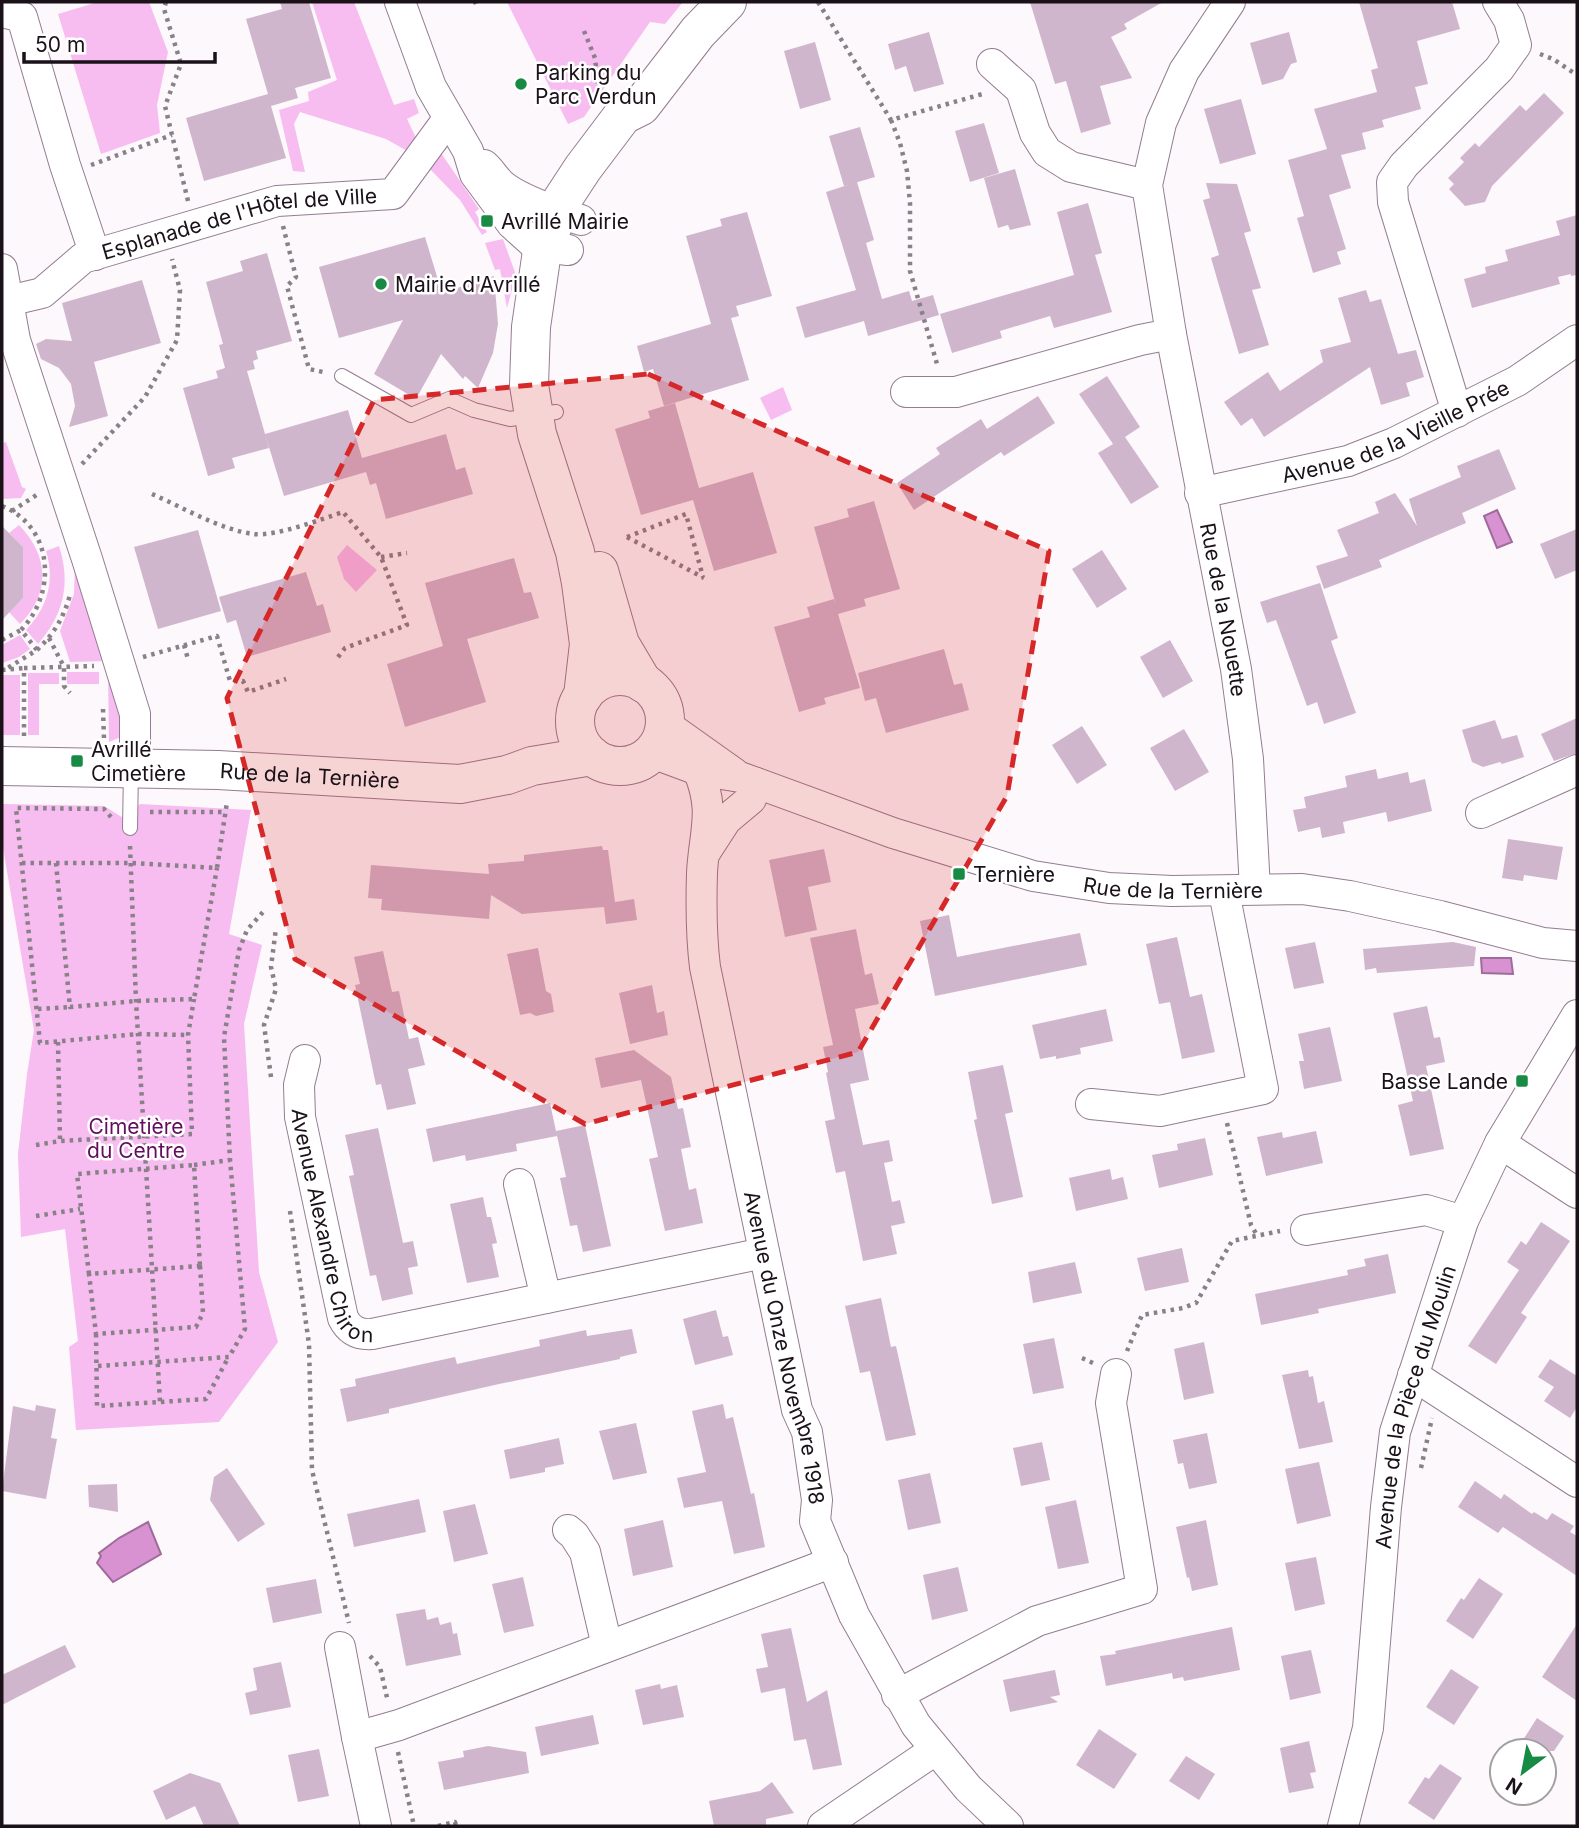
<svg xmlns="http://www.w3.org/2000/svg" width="1579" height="1828" font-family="Inter,sans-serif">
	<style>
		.green { fill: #f7bcf0 }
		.water { fill: #d892d1; stroke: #9f6b9a; stroke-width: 2 }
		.building { fill: #d0b6cc }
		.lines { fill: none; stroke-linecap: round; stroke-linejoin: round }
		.lane-casing { stroke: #947c91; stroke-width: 16 }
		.street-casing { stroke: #947c91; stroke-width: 32 }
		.secondary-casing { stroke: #947c91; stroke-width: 40 }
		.path { stroke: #888187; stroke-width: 4.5; stroke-dasharray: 3.5 5; stroke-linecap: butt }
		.lane { stroke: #fff; stroke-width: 14 }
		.street { stroke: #fff; stroke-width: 30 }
		.secondary { stroke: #fff; stroke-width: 38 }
		.marked { fill: #d62828; fill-opacity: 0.2; stroke: #d62828; stroke-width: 5; stroke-dasharray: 14 9; stroke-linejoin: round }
		.poi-dot { fill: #178a44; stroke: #fff; stroke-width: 2.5 }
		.labels { text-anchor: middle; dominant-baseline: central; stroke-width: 5; stroke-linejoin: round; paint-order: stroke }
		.poi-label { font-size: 21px; fill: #1a1119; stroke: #fff; text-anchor: start }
		.street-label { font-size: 21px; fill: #1a1119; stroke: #fff }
		.park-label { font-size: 21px; fill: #620d5e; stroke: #fff }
	</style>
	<rect width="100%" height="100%" fill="#fdf8fc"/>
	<path class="green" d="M98,2H149L168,52L157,105L160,133L101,154L58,14Z
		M312,2H354L394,105L414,99L419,113L407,119L417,140L409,152L386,139L300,112L294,124L305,172L293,171L279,110L309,101L308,92L337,80Z
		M507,2H683L665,24L650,22L584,117L568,124Z
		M439,150L479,209L475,212L487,232L482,235L460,200L426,165Z
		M503,239L516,275L507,308L500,269L495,270L485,243Z
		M783,387L792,410L771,420L760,398Z
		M6,442L22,487L26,489L21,498L2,499V443Z
		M19,525C49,556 51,593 20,624L9,612L23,598V547L9,533Z
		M347,545L377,570L356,592L344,579L337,557Z
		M59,546C71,583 64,614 38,644L26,630C48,607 55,581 46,551Z
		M75,564L109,661L70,662L60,631L74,594Z
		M20,635L30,649L19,657L2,663V645Z
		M108,671L124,709L123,736L109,742Z
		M67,672H99V684H67Z
		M28,673H59V684H39V735H28Z
		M2,675H20V735H2Z
		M2,804L104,806L125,819L140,804L251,810L229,934L262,945L244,1024L259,1272L278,1342L219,1422L76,1430L69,1347L78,1341L65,1229L21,1237L18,1154L27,1074L34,1030L2,842Z"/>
	<path class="water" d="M1497,510L1512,542L1497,548L1484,516Z
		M1481,958H1511L1513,974L1482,973Z
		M148,1522L161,1554L113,1582L97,1563L101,1556L99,1553L119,1538Z"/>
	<path class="building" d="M280,2H309L331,78L295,88L298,98L271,106L286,158L204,181L186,118L268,94L246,19L282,9Z
		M1030,2H1163L1124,24L1127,29L1111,37L1132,78L1100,86L1111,124L1081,133L1066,81L1055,84Z
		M1359,2H1452L1460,29L1417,41L1428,84L1415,87L1421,109L1382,120L1384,127L1362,133L1366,149L1341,155L1351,188L1329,195L1346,249L1337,252L1341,264L1313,273L1297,218L1304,216L1288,160L1327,149L1314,109L1377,92L1371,70L1378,68Z
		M929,32L944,84L914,92L906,66L895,70L888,44Z
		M1289,32L1297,62L1291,64L1283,79L1262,85L1250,43Z
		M815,42L831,100L800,109L784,51Z
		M1544,93L1564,113L1492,186L1485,202L1465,206L1449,189L1454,184L1448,178L1464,162L1460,158L1475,143L1479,147L1520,105L1526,111Z
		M1241,99L1256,154L1220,164L1204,109Z
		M984,123L999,173L970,182L955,131Z
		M860,127L875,177L844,186L829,136Z
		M1015,169L1031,225L1010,230L1008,225L998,228L984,178Z
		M857,182L874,240L866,243L882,299L909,291L912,301L933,295L939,315L868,336L864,321L805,338L796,307L856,290L826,192Z
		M1206,183L1237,184L1251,231L1244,233L1261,288L1252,290L1269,345L1239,354L1211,258L1219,255L1203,200L1210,198Z
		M1088,203L1102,253L1095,255L1112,312L1054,328L1050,316L1000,331L1002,338L952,353L940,314L1074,275L1057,212Z
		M747,212L772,296L736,306L739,316L731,318L749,380L664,406L653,369L644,372L637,346L711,324L686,236L722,226L720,219Z
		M1577,215V275L1571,276V274L1558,277L1560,284L1472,308L1464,279L1486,273L1485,267L1508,261L1505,250L1560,235L1565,253L1556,221Z
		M425,237L442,293L494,276L498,324L493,353L478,388L465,376L463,379L441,354L416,399L374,374L403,320L339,338L319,267Z
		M267,253L292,341L256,351L258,359L253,361L255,369L247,371L269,448L232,458L235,468L208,476L183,388L218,378L216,371L225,368L219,345L223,344L206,282L243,271L240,261Z
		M142,280L161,343L94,362L108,416L69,427L75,406L71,384L59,368L41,359L36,344L46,339L72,341L62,303Z
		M1366,290L1370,302L1381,299L1398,354L1416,350L1424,377L1406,383L1410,396L1381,405L1370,367L1264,437L1252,418L1241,426L1224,402L1268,372L1280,391L1323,362L1320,350L1351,342L1338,298Z
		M1107,376L1140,427L1125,437L1159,487L1131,504L1098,453L1113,444L1079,394Z
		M1038,396L1055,423L1004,456L1001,452L914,510L897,483L940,454L936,448L981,419L987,429Z
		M675,403L699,488L753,472L777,553L714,571L693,500L641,515L615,429L650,418L648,411Z
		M348,410L362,458L446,434L456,470L465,467L473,494L386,519L376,483L370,485L366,472L284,496L265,434Z
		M1499,449L1516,489L1462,513L1466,523L1379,560L1382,567L1324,589L1316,566L1348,556L1337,530L1379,513L1375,502L1395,493L1417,526L1409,499L1461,477L1457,466Z
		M874,501L900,589L864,599L866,606L838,614L860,688L824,698L826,704L799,712L774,627L810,617L807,607L834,599L836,605L814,527L849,517L847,509Z
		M2,526L23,547V598L2,620Z
		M1577,529V570L1555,579L1540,544Z
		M198,530L221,611L158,629L134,547Z
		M1102,550L1127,589L1097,608L1072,569Z
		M514,558L524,593L531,592L539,618L467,639L486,702L405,727L387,664L443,646L425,583Z
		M306,572L317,606L323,604L331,632L247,657L236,620L227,623L219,597Z
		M1320,583L1338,638L1331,641L1356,713L1324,724L1317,702L1307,706L1276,620L1267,623L1260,602Z
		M1170,640L1193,681L1163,698L1140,657Z
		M944,649L954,685L962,683L969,710L886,733L876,698L865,701L858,673Z
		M1577,718V753L1554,761L1541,734Z
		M1495,720L1502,739L1517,735L1524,757L1502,764L1500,762L1483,767L1472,762L1462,730Z
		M1082,726L1107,765L1077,784L1052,745Z
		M1184,729L1209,772L1175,791L1150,748Z
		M1376,769L1378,779L1408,772L1410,783L1425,779L1432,811L1388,822L1386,812L1343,822L1345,833L1322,838L1320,827L1298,832L1293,810L1306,808L1304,797L1347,787L1345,776Z
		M1508,839L1563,847L1557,880L1524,875L1523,881L1502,878Z
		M602,846L603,850H608L615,902L634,899L637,920L606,924L604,907L522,914L491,895L489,919L381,910L382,899L368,898L371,865L489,874L488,864L524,861V855Z
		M824,849L831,882L808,887L817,930L785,937L769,860Z
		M949,915L957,957L1080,933L1087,965L935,996L920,921Z
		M856,929L865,975L872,973L879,1004L855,1009L869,1080L850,1084L863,1145L889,1140L893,1161L884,1163L892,1202L900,1200L905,1223L891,1226L897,1254L863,1261L845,1171L836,1173L825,1121L835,1119L826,1073L828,1072L823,1047L833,1045L810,938Z
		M1177,937L1190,997L1202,994L1215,1052L1182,1059L1170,1002L1159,1004L1146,944Z
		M1315,942L1324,983L1294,989L1285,948Z
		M1453,942L1476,947L1474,966L1377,973L1376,968L1365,970L1363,949Z
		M538,948L546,991L551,994L554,1012L536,1016L530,1013L520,1015L507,954Z
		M383,951L392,992L399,991L409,1039L418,1037L425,1065L408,1069L416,1104L387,1110L381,1084L376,1085L355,985L360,984L354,957Z
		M652,985L657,1013L664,1011L668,1035L630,1044L619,993Z
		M1427,1006L1434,1038L1440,1037L1445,1062L1426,1066L1444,1149L1410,1156L1398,1105L1413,1101L1393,1013Z
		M1106,1009L1113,1041L1080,1048L1081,1054L1056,1059V1056L1040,1059L1032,1025Z
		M1330,1027L1342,1081L1304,1089L1299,1061H1304L1298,1034Z
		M634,1050L671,1077L678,1109L683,1108L691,1147L681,1149L689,1190L696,1188L703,1223L665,1231L649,1159L658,1157L641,1080L601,1088L595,1058Z
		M1003,1065L1013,1112L1005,1114L1023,1197L992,1204L974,1120L977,1119L968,1072Z
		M550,1103L557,1136L516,1144L517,1151L466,1161L465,1155L433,1162L426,1129Z
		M585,1125L611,1246L583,1252L577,1225L570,1226L560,1178L566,1177L556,1131Z
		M378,1128L403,1243L413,1241L418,1266L408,1268L413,1294L382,1301L376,1275L370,1276L349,1176L354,1175L345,1135Z
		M1316,1131L1323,1163L1266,1176L1257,1137L1282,1132L1283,1138Z
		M1205,1138L1213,1175L1159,1188L1152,1155L1178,1150L1177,1144Z
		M1110,1169L1112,1180L1123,1177L1128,1199L1076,1211L1069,1178Z
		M483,1197L487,1217H491L497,1243L492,1244L499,1277L467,1283L450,1204Z
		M1541,1222L1570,1241L1521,1313L1527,1317L1496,1364L1468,1346L1519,1270L1507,1262L1521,1241L1526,1245Z
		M1182,1248L1189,1282L1145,1291L1137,1258Z
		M1388,1254L1396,1293L1318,1309L1319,1313L1261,1325L1255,1294L1348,1275L1347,1270L1366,1266L1364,1259Z
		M1075,1262L1082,1293L1033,1303L1028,1272Z
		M881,1298L891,1347L896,1346L916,1435L886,1441L870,1371L860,1373L845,1306Z
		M716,1310L723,1337L728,1336L733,1355L695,1365L683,1319Z
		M632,1329L637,1353L620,1357V1359L499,1384L389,1409V1413L347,1422L340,1389L356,1386L355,1379L455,1357L457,1364L540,1346L539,1340L586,1330L587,1336Z
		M1054,1338L1064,1388L1033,1394L1023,1344Z
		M1204,1342L1214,1393L1184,1400L1174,1349Z
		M1550,1359L1577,1376V1407L1570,1418L1544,1401L1554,1387L1538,1377Z
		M1308,1370L1309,1377L1313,1376L1318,1403L1324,1401L1333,1442L1299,1449L1282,1375Z
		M723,1404L726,1419L733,1417L751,1494L754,1493L765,1547L734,1554L722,1501L684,1508L677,1478L706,1472L692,1411Z
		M36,1405L56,1409L51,1438L57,1439L46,1499L2,1491L13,1406L35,1411Z
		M636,1423L647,1473L613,1480L599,1431Z
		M1207,1433L1217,1483L1189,1489L1183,1463L1178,1464L1173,1440Z
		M559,1438L564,1464L545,1468V1472L510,1479L504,1450Z
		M1042,1442L1050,1480L1021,1486L1013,1448Z
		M1319,1462L1331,1516L1297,1524L1285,1469Z
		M227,1468L265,1524L238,1542L210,1500L214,1477Z
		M930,1473L941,1523L908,1530L898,1480Z
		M1475,1481L1501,1499L1504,1494L1532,1514L1534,1512L1547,1520L1552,1513L1574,1526L1570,1532L1577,1536V1576L1503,1527L1498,1533L1458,1507Z
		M117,1484L118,1512L89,1507L88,1485Z
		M419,1499L426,1532L354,1547L347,1514Z
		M1076,1500L1089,1563L1058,1569L1045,1507Z
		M475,1504L488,1554L454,1562L443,1511Z
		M663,1520L673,1567L633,1576L624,1529Z
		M1206,1520L1218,1585L1192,1591L1189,1577L1187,1578L1176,1527Z
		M1316,1557L1325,1604L1295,1611L1285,1563Z
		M958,1567L968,1611L932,1620L923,1575Z
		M523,1577L534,1626L504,1633L492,1584Z
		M1479,1578L1503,1594L1473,1639L1446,1621L1461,1598L1464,1600Z
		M316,1579L322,1613L273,1623L266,1588Z
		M425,1609L427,1620L438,1617L440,1625L451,1622L453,1634L457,1633L461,1655L406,1666L396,1614Z
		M1577,1624V1701L1542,1677Z
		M1232,1627L1240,1670L1184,1681L1183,1677L1173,1679L1172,1673L1106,1686L1100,1656L1116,1654L1115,1651Z
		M791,1628L807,1702L827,1690L842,1765L813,1770L806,1739L794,1741L785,1688L761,1693L756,1669L768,1667L761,1634Z
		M65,1645L76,1667L2,1705V1675Z
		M1311,1650L1321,1693L1290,1700L1281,1656Z
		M281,1662L291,1707L250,1715L245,1693L257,1690L253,1668Z
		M1451,1669L1479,1687L1454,1725L1426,1707Z
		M1055,1670L1060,1695L1050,1697L1058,1702L1010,1712L1003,1680Z
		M660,1684L661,1689L677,1685L684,1717L643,1725L635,1690Z
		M593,1715L599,1744L541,1756L535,1727Z
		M1537,1718L1564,1736L1554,1751H1516Z
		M1099,1729L1137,1754L1114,1789L1076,1765Z
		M1309,1741L1316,1772L1310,1773L1314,1788L1289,1793L1280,1748Z
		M488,1746L526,1752L529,1773L444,1790L438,1762L464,1757L463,1751Z
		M319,1749L329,1796L298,1802L288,1755Z
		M1186,1756L1215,1774L1199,1800L1169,1781Z
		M1440,1764L1462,1778L1434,1820L1408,1803L1425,1777L1429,1779Z
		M190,1773L220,1783L240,1826H204L195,1806L166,1820L153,1791Z
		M772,1782L794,1813L766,1819V1826H714L709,1801L760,1791Z"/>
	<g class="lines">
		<g class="lane-casing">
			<path id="lane" d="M342,376L411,415L449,399L474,410L510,419L556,412
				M130,828L131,771"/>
		</g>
		<g class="street-casing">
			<g id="street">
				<path d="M400,2L431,87L468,151L475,174L512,224L533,243L544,247L568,250"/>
				<path id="s1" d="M1230,2L1184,71L1161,123L1147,185L1171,334L1236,669L1248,759L1255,889"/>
				<path d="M2,12L22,17L65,165L95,255"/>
				<path d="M992,64L1021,90L1035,133L1047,152L1071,167L1147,185"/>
				<path d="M484,165C491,171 496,180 503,186C519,199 561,214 581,220"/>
				<path d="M2,269L15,340L87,559L135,714V767"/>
				<path id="s2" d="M8,301L42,293L83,258L277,201L393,194L448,119"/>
				<path d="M906,392H956L1140,340L1171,334"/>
				<path d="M1457,412L1393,202L1392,182L1404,165L1499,69L1516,45L1509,20L1498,2"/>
				<path id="s3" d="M1200,493L1348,461L1394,443L1517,381L1577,340"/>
				<path d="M665,724L734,773"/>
				<path id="s4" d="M652,753L698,770L740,777L893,833L1033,876L1109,888L1172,891L1302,889L1350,896L1440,916L1543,943L1577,946"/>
				<path id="s5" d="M698,770C716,811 704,832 702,873C701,905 701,935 705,967L797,1410L807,1432L817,1500L815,1521L854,1615L916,1725L968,1788L1008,1826"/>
				<path d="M1481,813L1577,770"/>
				<path d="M706,851L726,820L751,799L756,783"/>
				<path id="s6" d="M305,1060L299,1085L300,1117L343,1318C349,1330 358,1335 372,1334L764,1253"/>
				<path d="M1091,1104L1160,1111L1263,1089L1224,892"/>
				<path d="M1500,1143L1577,1193"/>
				<path d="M519,1184L546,1298"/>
				<path d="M1306,1230L1426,1210L1463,1221"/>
				<path d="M1413,1375L1577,1482"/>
				<path d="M568,1530L574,1535L585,1552L607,1646"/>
				<path d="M340,1647L357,1737"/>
				<path d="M897,1695L1037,1621L1142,1589L1111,1403L1116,1374"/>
				<path d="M376,1826L357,1737L399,1725L833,1562"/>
				<path d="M823,1826L935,1750"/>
				<path id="s7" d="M1343,1826L1368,1728L1386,1507L1395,1432L1463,1221L1500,1143L1577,1015"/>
			</g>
		</g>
		<g class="secondary-casing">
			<g id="secondary">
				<path d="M599,571L620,644L643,683"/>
				<circle cx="620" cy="721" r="45"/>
				<path d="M583,696L589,644L581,583L575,552L537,434L529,385L531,327L541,258L562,200L583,168L623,115L641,106L698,32L727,2"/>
				<path id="s8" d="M2,766L218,770L460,784L507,775L532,766L592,756"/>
			</g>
		</g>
		<path class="path" d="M166,2L164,9L181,64L165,106L188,201
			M475,2L476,4
			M818,2L891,120L986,93
			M584,31L595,58L599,94
			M1540,54L1553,59L1577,75
			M891,120L900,143L907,171L910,203V271L937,364
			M91,165L172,135
			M283,226L296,277L287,286L309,369L323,372
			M82,464L145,397L177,340L180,290L172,259
			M152,494C184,508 219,529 253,534C275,537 322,519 343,512L381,557L407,625L345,648L335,661
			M2,506C54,527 57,593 21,630L37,650L6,669
			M12,511L38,494
			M627,537L686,514L703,577
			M627,537L704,578
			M381,557L407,553
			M49,638L64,667V686L70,693
			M2,640L21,630
			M184,645L188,659
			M37,650C54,634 64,617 70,595
			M143,657L217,636L230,681H243L248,692L286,679
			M2,670L24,668
			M103,709L104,739
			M24,736V668L94,666
			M150,812H226
			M111,817L104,809L16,808L40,1043L138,1034L188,1035
			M130,846L136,1001L160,1402
			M22,863H131L217,868L227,802
			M56,863L70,1007L136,1001L194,999L217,868
			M38,1009L70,1007
			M58,1042L60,1141
			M271,1077L264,1025L276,989L271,967L276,928
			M1227,1123L1251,1225L1258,1237
			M36,1145L60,1141L192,1134L188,1035L194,999
			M194,1165L230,1160
			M290,1211L309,1344L312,1470L349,1623
			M36,1216L80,1209
			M200,1266L203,1313L196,1327L96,1334L89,1274Z
			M89,1274L77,1174L194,1165L200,1266
			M96,1334L97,1406L206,1399L228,1358
			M1127,1351L1142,1315L1183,1308L1196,1303L1232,1241L1280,1231
			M1082,1358L1093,1363
			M98,1366L229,1357L245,1329L230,1160L224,1037L239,950L247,930L263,912
			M1421,1468L1432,1418
			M370,1656L380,1667L388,1702
			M398,1752L414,1826
			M438,1826L455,1822L456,1826"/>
		<use href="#lane" class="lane"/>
		<use href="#street" class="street"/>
		<use href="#secondary" class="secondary"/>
	</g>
	<path class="marked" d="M648,374L1049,551L1007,796L858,1052L585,1124L295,959L227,698L374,400Z"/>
	<g class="poi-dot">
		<circle cx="521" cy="84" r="7"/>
		<rect x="480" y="214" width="14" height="14" rx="3.5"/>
		<circle cx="381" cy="284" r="7"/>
		<rect x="70" y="754" width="14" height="14" rx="3.5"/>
		<rect x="952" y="867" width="14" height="14" rx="3.5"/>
		<rect x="1515" y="1074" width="14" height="14" rx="3.5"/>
	</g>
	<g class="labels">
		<g class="poi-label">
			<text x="535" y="72">Parking du<tspan x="535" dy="24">Parc Verdun</tspan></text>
			<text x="501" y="221">Avrillé Mairie</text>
			<text x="395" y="284">Mairie d'Avrillé</text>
			<text x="91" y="749">Avrillé<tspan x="91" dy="24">Cimetière</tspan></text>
			<text x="973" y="874">Ternière</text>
			<text x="1508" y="1081" text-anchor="end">Basse Lande</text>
		</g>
		<g class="street-label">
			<text stroke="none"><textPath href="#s2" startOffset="250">Esplanade de l'Hôtel de Ville</textPath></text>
			<text stroke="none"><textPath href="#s3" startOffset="206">Avenue de la Vieille Prée</textPath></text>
			<text stroke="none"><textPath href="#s1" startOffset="635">Rue de la Nouette</textPath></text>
			<text stroke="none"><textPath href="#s8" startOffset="308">Rue de la Ternière</textPath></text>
			<text stroke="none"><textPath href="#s4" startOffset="542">Rue de la Ternière</textPath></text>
			<text stroke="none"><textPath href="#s6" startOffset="175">Avenue Alexandre Chiron</textPath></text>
			<text stroke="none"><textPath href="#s5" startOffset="588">Avenue du Onze Novembre 1918</textPath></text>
			<text stroke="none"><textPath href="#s7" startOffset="427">Avenue de la Pièce du Moulin</textPath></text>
		</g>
		<g class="park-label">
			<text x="136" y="1126">Cimetière<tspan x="136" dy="24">du Centre</tspan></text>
		</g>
	</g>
	<rect width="1579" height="1828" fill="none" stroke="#1a1119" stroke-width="7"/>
	<g transform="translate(1523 1772) rotate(212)"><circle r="33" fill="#ffffff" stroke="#a3a0a3" stroke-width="2"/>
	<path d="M0-5L12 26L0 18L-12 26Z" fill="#178a44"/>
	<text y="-10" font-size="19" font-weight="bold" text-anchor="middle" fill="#1a1119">N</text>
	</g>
	<path d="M24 52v10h191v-10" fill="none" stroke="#1a1119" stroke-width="3.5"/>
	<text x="35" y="52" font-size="21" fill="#1a1119" stroke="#ffffff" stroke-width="5" paint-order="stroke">50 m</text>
</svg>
